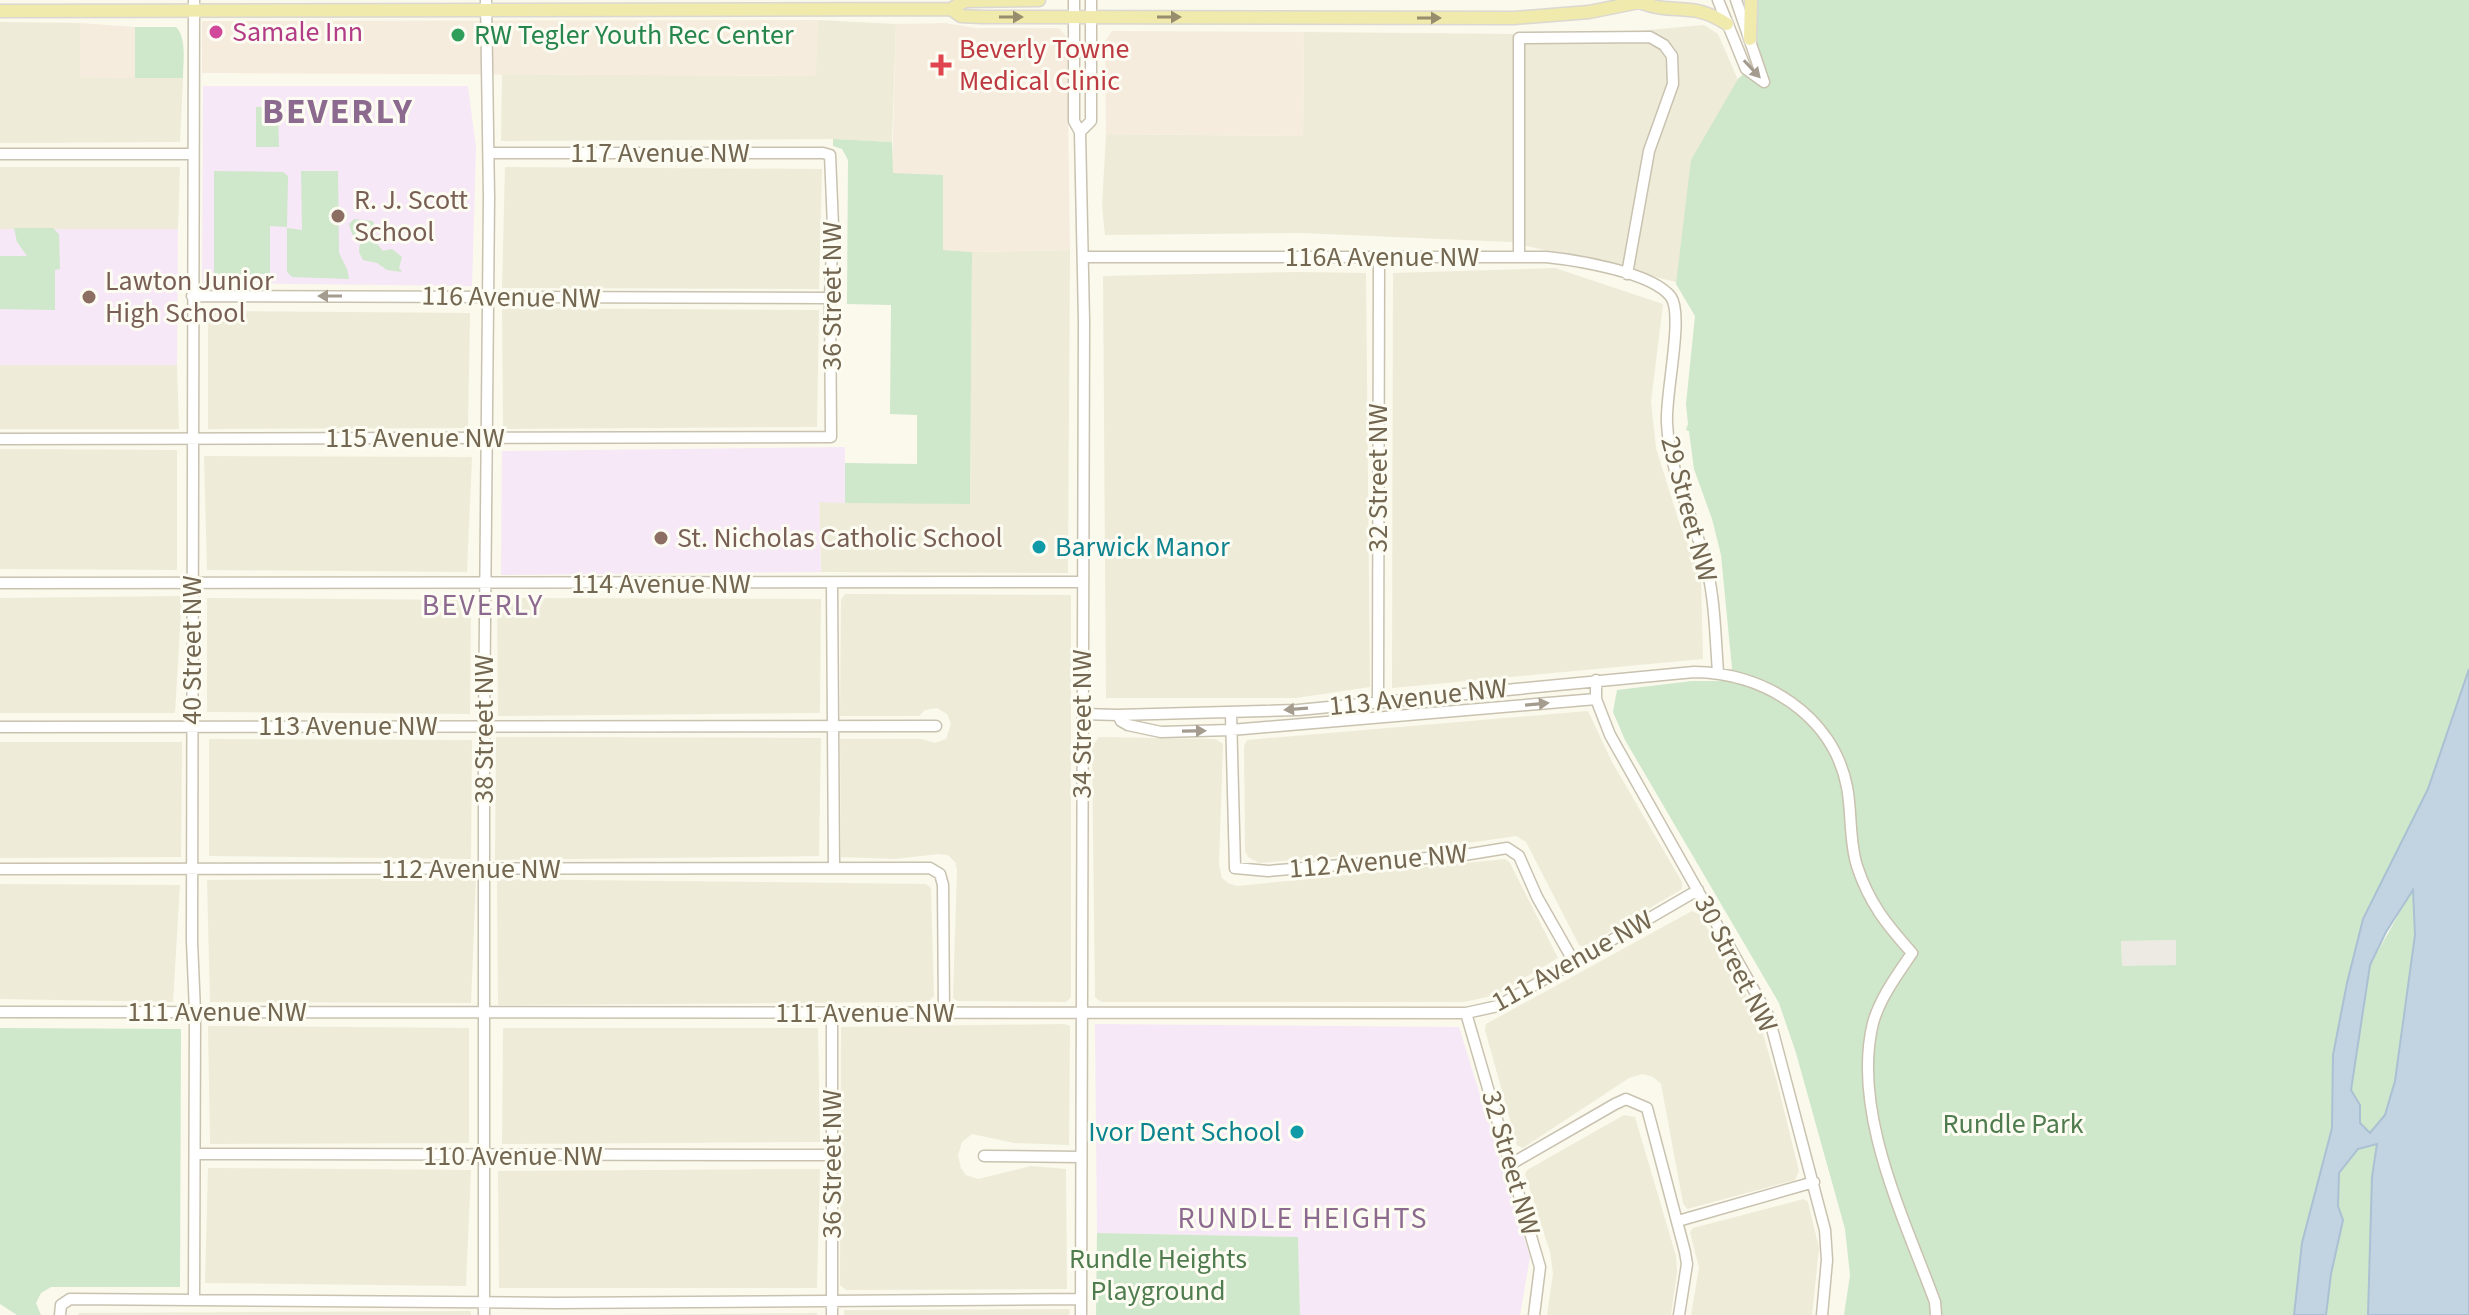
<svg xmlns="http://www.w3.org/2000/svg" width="2469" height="1315" font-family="'Source Sans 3',sans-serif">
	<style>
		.residential { fill: #eeebd8 }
		.commercial { fill: #f6ecde }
		.industrial { fill: #edeae4 }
		.education { fill: #f6e8f7 }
		.green { fill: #cfe7cb; fill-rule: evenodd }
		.water { fill: #c2d4e2; stroke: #aac0d3; stroke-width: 2; fill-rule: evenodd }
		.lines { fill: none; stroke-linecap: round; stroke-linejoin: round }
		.minor-casing { stroke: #c9c2b0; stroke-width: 13 }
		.major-casing { stroke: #dbd7d2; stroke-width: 15 }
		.minor { stroke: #fff; stroke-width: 10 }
		.major { stroke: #f0eaad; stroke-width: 12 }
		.oneway { fill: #988e6d }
		.oneway2 { fill: #a49c8e }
		.hotel-dot { fill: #d1479c; stroke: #fdfcf2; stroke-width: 3 }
		.leisure-dot { fill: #2e9e5b; stroke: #fdfcf2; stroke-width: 3 }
		.health-dot { fill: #e0444e; stroke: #fdfcf2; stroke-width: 3 }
		.education-dot { fill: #8d6e63; stroke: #fdfcf2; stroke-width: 3 }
		.culture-dot { fill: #0f9aa8; stroke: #fdfcf2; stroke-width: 3 }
		.labels { text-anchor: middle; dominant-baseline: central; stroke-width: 6; stroke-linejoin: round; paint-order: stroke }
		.hotel-label { font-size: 28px; fill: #b23c85; stroke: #fdfcf2; text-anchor: start }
		.leisure-label { font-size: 28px; fill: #27864d; stroke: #fdfcf2; text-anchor: start }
		.health-label { font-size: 28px; fill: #be3a42; stroke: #fdfcf2; text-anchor: start }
		.street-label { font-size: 28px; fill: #736751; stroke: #fdfcf2 }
		.education-label { font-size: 28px; fill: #785e54; stroke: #fdfcf2; text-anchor: start }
		.culture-label { font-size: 28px; fill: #0d838f; stroke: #fdfcf2; text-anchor: start }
		.park-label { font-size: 28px; fill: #4e7c4e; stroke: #fdfcf2 }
		.neighbourhood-label { font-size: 30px; letter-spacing: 2px; fill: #8c698e; stroke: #fdfcf2 }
		.district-label { font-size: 36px; font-weight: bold; letter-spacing: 2px; fill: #8c698e; stroke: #fdfcf2 }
	</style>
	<rect width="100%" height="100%" fill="#faf9ec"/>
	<path class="residential" d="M818,20L896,24L892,142L833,139L501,141L502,74L815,76Z
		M0,22L80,23V77L183,78L180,142L0,143Z
		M1704,25L1718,34L1738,80L1692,162L1680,283L1511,242L1302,233L1105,235L1102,206L1106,134L1303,136L1304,32L1513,34L1626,32Z
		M0,167H180L178,229H0Z
		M505,167L822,169L819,289L502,288Z
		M1070,250L1068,573L821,572L819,501L970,504L972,252Z
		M1555,268L1663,304L1651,402L1656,448L1679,522L1701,577L1703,659L1392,688L1393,273Z
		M1298,272L1366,273L1370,687L1296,698H1106L1103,276Z
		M502,308L819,310L817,427L503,429Z
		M208,311L470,313L468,428L208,429Z
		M0,365H177L179,429H0Z
		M0,449L177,450V570L0,569Z
		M204,456L472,457L467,572L207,570Z
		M845,594L1071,595V997L1066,1002L957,1001L953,998L957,870L955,862L948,855L938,854L895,859L841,857L840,739H922L935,743L946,739L951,724L947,714L937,708L925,710L919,716H840L841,600Z
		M182,596L175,713H0V598Z
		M207,598L471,600L470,714L207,712Z
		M497,598L821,599L820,713L498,716Z
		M1588,711L1612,762L1682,882V889L1584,947L1579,945L1526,842L1516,836L1427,849L1259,863L1248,857L1245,851L1244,746L1247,740Z
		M496,737L821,738L819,856L495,860Z
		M1099,737L1216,739L1223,744L1219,865L1222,878L1228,883L1237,886L1505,859L1510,863L1558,958L1496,995L1464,1002H1101L1095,997L1092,746Z
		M209,739L472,740L471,859L209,856Z
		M0,742H182L181,857L0,858Z
		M476,878L471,1003L210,1002L207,880Z
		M497,879L926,884L931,888L934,996L928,1002L498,1005Z
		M0,884L180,885L173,1002L0,999Z
		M1692,911L1699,914L1757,1013L1777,1082L1799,1171L1795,1180L1687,1209L1683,1203L1661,1084L1653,1077L1642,1074L1629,1078L1523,1148L1517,1145L1485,1030L1486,1024Z
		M1064,1024L1070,1026L1069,1145L1014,1143L972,1134L962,1142L958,1155L961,1168L966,1175L978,1179L1031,1166L1066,1169L1067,1289L846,1290L840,1285L841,1027Z
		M208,1026L469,1028V1143L210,1144Z
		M503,1028H818L820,1142L502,1144Z
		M1624,1115L1635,1117L1676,1256L1677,1272L1671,1315H1547L1553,1273L1550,1252L1525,1174L1527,1170Z
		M208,1168L471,1170L466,1286L205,1283Z
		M820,1169L817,1288H499L498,1171Z
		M1804,1199L1808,1202L1819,1248L1812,1315H1691L1699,1268L1690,1232L1693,1228Z
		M1070,1309L1069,1315H844V1310Z
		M471,1311V1315H78L79,1313Z
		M817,1313V1315H597Z"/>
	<path class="commercial" d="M818,20L816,76L202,73V21Z
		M80,23L135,27V78L80,77Z
		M945,23L975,28H1059L1067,37L1070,250L972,252L943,250L892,173L896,24Z
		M1112,31L1304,32L1303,136L1106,134L1105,41Z"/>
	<path class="industrial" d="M2176,940V965L2122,967L2121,941Z"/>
	<path class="education" d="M203,86H468L476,148L472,286L202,283Z
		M0,229H178L177,365H0Z
		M845,447V503L819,502L821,572L501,575L502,451Z
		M1095,1024L1459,1027L1530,1257L1520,1315H1300L1298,1237L1097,1233Z"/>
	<path class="green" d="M1756,0H2469V669L2428,789L2363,919L2347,983L2333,1055L2332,1128L2302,1243L2294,1315H1844L1850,1275L1845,1229L1796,1053L1779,1003L1625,740L1613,712L1617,690L1692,681H1729L1732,668L1721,555L1712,519L1694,469L1689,431L1686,430L1688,424L1686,404L1695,316L1676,284L1691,160L1738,79L1755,63ZM2176,940V965L2122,966L2121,941Z
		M135,27H176C187,38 183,62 183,78H135Z
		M256,107H278L279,147H256Z
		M833,139L892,142L893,173L943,175V250L972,252L970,504L845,503V463L917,464V415L890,414L891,305L847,304L848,160L842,149L833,146Z
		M214,171L283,172L288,176L287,227L270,226V274H214Z
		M301,171H338L339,253L347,269L349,279L292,277L287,272V228L302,230Z
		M354,219L373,221L377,230L374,240L383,251L392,249L402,257L399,268L402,272L387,270L377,263L363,260L359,252L360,240L352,234L349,224Z
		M14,228H53L59,234L60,269L55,270V310L0,309V256H27L17,242Z
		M2413,889L2415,935L2395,1081L2385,1115L2371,1133L2360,1123V1105L2351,1090L2370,965Z
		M0,1028L181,1029L180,1287H51L41,1293L36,1303L41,1315H17L0,1304Z
		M2378,1144L2372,1177L2368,1315H2326L2331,1274L2343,1220L2338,1206L2339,1173L2358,1149Z
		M1097,1233L1298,1237L1300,1315H1096Z"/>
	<path class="water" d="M2469,669V1315H2368L2372,1177L2377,1144L2358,1149L2339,1173L2338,1206L2343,1220L2331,1274L2326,1315H2294L2302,1243L2332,1128L2333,1055L2347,983L2363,919L2428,789ZM2413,890L2415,935L2395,1081L2385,1115L2370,1133L2360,1123V1105L2351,1090L2370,965L2386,932Z"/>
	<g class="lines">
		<g class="minor-casing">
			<path id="minor" d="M194,0L192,941L195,1012L194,1299
				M1074,0V121L1080,132L1084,321L1081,1315
				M1718,0L1746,69L1764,82L1736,0
				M1080,132L1091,121V0
				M0,154H192
				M1083,257H1546C1576,260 1652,272 1671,297C1684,316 1665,395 1667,423C1669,470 1691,513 1704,557C1715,594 1715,633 1718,672
				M1519,257V38L1650,37L1664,45L1672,56L1673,84L1649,151L1627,274
				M192,296L830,298
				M0,439L831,437L830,298L833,226L830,155L823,153H489
				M0,583L1082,582
				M832,584L834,867
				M1596,680V699L1610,735L1769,1017L1825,1230L1827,1260L1822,1315
				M1596,699L1231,730L1161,732L1128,725L1121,721L1118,715L1298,710L1694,672C1763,672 1833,715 1847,787C1852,813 1849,841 1857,866C1869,903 1887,925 1912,953C1897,975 1880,998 1873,1023C1851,1112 1905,1220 1935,1302L1936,1315
				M1378,700L1379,257
				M1082,714L1118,715
				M1231,714L1235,868L1268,871L1464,855L1507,848L1519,856L1537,897L1574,962
				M0,727L936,726
				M0,869L930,868L940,874L943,885L944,1013
				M0,1012L1466,1013L1498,1006L1698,890
				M832,1013V1315
				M1466,1013L1540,1267L1534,1315
				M195,1154L832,1155
				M984,1156L1081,1157
				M1511,1164L1615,1104L1626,1099L1647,1108L1685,1252L1687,1264L1679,1315
				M1678,1221L1814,1182
				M60,1315L61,1305L70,1299L556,1303L1081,1299
				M484,1315V726L489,197L486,0"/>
		</g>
		<g class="major-casing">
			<path id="major" d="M1639,2C1676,16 1690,0 1727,24
				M951,9L961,16L982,17L1514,18L1589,12L1649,0
				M0,11L951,9L965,1L1039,0
				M1750,39L1751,0"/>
		</g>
		<use href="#minor" class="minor"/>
		<use href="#major" class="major"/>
	</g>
	<defs><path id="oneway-solid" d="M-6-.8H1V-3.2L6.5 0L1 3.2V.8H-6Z" transform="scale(2)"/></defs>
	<g class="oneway">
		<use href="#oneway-solid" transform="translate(1011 17)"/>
		<use href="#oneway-solid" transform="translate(1169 17)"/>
		<use href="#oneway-solid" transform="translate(1429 18)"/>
	</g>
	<g class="oneway2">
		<use href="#oneway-solid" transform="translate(1752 69) rotate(47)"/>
		<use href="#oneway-solid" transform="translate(330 296) rotate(180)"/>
		<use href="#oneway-solid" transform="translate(1537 704) rotate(-5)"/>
		<use href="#oneway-solid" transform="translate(1296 709) rotate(176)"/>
		<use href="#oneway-solid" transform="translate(1194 731) rotate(-1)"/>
	</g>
	<circle class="hotel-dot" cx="216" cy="32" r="8"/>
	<circle class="leisure-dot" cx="458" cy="35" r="8"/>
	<path class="health-dot" d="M937 53h8v8h8v8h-8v8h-8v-8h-8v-8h8z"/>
	<g class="education-dot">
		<circle cx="338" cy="216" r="8"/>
		<circle cx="89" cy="297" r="8"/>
		<circle cx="661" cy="538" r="8"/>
	</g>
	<g class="culture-dot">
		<circle cx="1039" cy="547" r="8"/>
		<circle cx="1297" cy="1132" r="8"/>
	</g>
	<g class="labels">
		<g class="hotel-label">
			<text x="232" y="32">Samale Inn</text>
		</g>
		<g class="leisure-label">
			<text x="474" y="35">RW Tegler Youth Rec Center</text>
		</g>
		<g class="health-label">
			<text x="959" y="49">Beverly Towne<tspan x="959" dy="32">Medical Clinic</tspan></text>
		</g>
		<g class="street-label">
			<text x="660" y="153">117 Avenue NW</text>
			<text x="1382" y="257">116A Avenue NW</text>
			<text transform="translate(832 296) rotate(-90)">36 Street NW</text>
			<text transform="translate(511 297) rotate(1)">116 Avenue NW</text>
			<text x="415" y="438">115 Avenue NW</text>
			<text transform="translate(1378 478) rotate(-90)">32 Street NW</text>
			<text transform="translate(1689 509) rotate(75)">29 Street NW</text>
			<text x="661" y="584">114 Avenue NW</text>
			<text transform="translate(192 650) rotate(-90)">40 Street NW</text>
			<text transform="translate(1418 697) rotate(-6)">113 Avenue NW</text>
			<text transform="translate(1082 724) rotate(-90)">34 Street NW</text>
			<text x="348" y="726">113 Avenue NW</text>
			<text transform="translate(484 729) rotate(-90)">38 Street NW</text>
			<text transform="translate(1378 861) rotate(-5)">112 Avenue NW</text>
			<text x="471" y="869">112 Avenue NW</text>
			<text transform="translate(1572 961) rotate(-29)">111 Avenue NW</text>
			<text transform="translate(1736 964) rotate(63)">30 Street NW</text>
			<text x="217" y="1012">111 Avenue NW</text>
			<text x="865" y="1013">111 Avenue NW</text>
			<text x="513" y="1156">110 Avenue NW</text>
			<text transform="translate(1511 1163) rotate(74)">32 Street NW</text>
			<text transform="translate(832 1164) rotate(-90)">36 Street NW</text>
		</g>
		<g class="education-label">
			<text x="354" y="200">R. J. Scott<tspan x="354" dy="32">School</tspan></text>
			<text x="105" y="281">Lawton Junior<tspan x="105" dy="32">High School</tspan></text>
			<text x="677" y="538">St. Nicholas Catholic School</text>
		</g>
		<g class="culture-label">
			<text x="1055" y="547">Barwick Manor</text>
			<text x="1281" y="1132" text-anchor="end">Ivor Dent School</text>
		</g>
		<g class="park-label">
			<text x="2013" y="1124">Rundle Park</text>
			<text x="1158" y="1259">Rundle Heights<tspan x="1158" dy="32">Playground</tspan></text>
		</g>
		<g class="neighbourhood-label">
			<text x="483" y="605">BEVERLY</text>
			<text x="1303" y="1218">RUNDLE HEIGHTS</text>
		</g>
		<g class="district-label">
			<text x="338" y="111">BEVERLY</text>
		</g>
	</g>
</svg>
